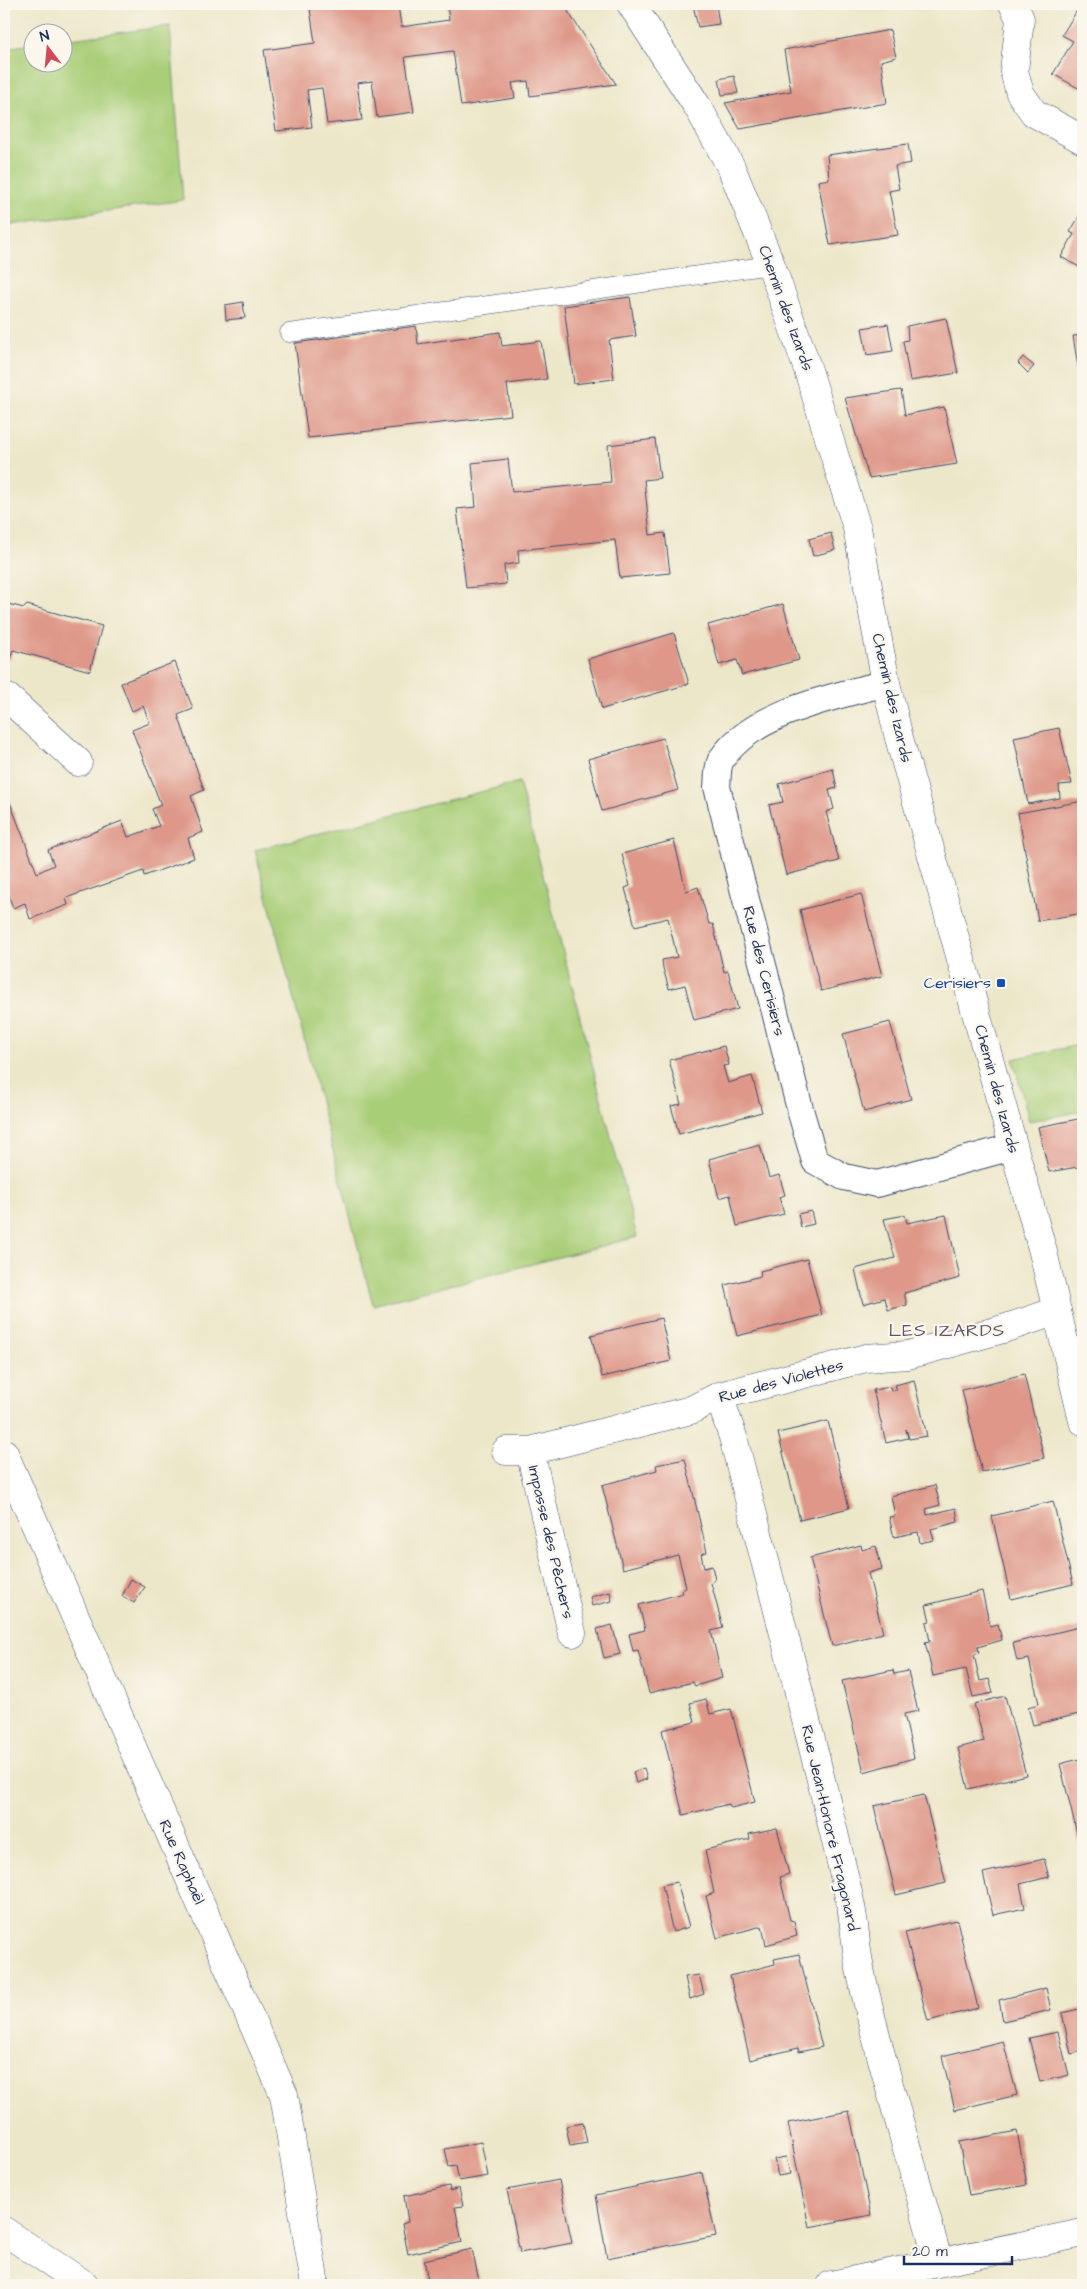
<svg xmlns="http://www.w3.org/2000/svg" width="1087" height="2289" font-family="'Architects Daughter',sans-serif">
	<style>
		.green { fill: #a9ce78; stroke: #627e6b }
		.building { fill: #de9788 }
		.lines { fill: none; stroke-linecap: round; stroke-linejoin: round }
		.service-casing { stroke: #3a4b6e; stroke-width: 19 }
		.pedestrian-casing { stroke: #3a4b6e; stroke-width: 28 }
		.minor-casing { stroke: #3a4b6e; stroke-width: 29 }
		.tertiary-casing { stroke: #3a4b6e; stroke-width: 29 }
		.service { stroke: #fff; stroke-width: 18 }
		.pedestrian { stroke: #fff; stroke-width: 26 }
		.minor { stroke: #fff; stroke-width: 28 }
		.tertiary { stroke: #fff; stroke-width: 28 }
		.transit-dot { fill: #1a4fb4; stroke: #fbf7ec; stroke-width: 2 }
		.labels { text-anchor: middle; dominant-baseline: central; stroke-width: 4.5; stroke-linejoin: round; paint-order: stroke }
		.street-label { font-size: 16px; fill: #1b2f5e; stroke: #fbf7ec }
		.transit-label { font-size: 16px; fill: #164399; stroke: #fbf7ec; text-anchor: end }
		.neighbourhood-label { font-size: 18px; letter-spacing: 1px; fill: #5f536d; stroke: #fbf7ec }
	</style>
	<rect width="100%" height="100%" fill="#fbf7ec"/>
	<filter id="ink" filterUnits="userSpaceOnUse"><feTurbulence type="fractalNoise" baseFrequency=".02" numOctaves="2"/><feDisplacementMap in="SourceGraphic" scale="10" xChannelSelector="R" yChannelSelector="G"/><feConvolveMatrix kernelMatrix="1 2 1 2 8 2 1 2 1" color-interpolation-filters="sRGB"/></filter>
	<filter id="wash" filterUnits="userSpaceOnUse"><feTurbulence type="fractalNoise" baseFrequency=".0096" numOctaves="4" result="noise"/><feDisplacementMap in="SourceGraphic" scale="20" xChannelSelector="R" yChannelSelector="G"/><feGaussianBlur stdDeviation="1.12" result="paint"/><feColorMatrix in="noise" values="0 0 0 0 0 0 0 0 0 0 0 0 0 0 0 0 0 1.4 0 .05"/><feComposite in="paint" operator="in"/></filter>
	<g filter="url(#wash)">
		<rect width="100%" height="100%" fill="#ede7ca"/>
		<path class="green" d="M170,26L183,200L4,226V48L32,44V62H62L63,40Z
			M519,782L637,1237L373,1305L255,850Z
			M1083,1044V1111L1029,1121L1013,1059Z"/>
		<g id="blocks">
			<path class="building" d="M349,4H398L401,27L449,20L447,4H503V6L517,4H563L616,84L530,96L528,81L512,83L515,98L461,106L453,51L405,57L414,112L377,117L372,81L357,83L362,120L327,124L322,88L307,90L312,127L276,131L264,50L315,43L310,9Z
				M703,4H716L719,24L698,27L693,5Z
				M1081,4L1083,5V86L1080,85L1078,88L1053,74L1073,41L1062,35Z
				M890,30L896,57L881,61L887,103L740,129L725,103L791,91L784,50Z
				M734,76L738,93L722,95L719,79Z
				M908,144L911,163L895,166L899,189L889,191L898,235L830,245L818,181L829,179L827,155Z
				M1083,210V269L1061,257L1074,234L1070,232Z
				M630,297L636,336L609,340L614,379L574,384L564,306Z
				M243,302L245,318L226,320L225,305Z
				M946,318L958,373L910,381L903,341L908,340L907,326Z
				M888,324L893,351L867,355L862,328Z
				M416,326L418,344L500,332L502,346L541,341L547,379L507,384L511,415L308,438L295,343Z
				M1083,335V391H1082L1073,336Z
				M1023,357L1034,366L1028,373L1018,363Z
				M901,390L905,415L944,407L957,464L869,478L845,398Z
				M655,439L660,478L644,480L650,535L665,533L670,573L620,578L615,540L518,550L519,563L504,565L506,584L466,588L457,509L476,507L472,463L508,459L512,492L611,482L608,445Z
				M831,533L835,550L813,556L809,539Z
				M4,603L24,608L27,605L102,626L90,671L13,650L10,659L4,658Z
				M783,604L799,660L742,675L737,660L719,665L708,625Z
				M674,633L689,684L602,709L588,659Z
				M175,662L193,709L178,715L204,790L191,796L203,832L188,838L194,858L144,876L143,871L66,898L68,905L30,919L25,903L13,908L4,883V787L37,873L54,865L48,850L122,821L128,837L159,826L152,809L161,805L132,730L150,723L143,706L132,711L121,683Z
				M1059,728L1072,784L1059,785L1060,798L1028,804L1014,737Z
				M663,738L678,790L602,811L588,759Z
				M833,769L837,788L829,790L834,809L826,812L839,861L786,875L769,805L783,802L779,784Z
				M1083,801V913L1038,921L1018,813Z
				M674,840L686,891L698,887L709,924H713L724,972L728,971L738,1009L694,1020L685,985L669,989L663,968L662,960L677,957L668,918L635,926L625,888L630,886L622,854Z
				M861,894L882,976L821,991L800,910Z
				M890,1022L911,1099L864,1112L843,1034Z
				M724,1046L729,1065L723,1066L728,1083L752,1076L762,1112L679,1134L671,1106L681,1104L669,1060Z
				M1083,1118V1166L1049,1172L1038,1127Z
				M760,1145L769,1178L779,1175L785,1195L779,1197L784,1214L737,1226L730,1195L719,1198L709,1159Z
				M811,1211L814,1224L801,1227L798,1214Z
				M905,1215L907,1223L946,1215L960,1278L904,1293L907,1305L888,1310L885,1298L863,1304L855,1269L895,1258L884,1219Z
				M807,1259L822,1315L737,1336L725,1285L761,1276L760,1271Z
				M661,1318L671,1361L602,1377L591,1335Z
				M1024,1374L1044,1458L982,1472L962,1390Z
				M914,1380L927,1436L909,1439L906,1429L908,1438L886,1443L873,1390L890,1387L891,1391L897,1390L895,1385Z
				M828,1421L849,1508L800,1520L778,1433Z
				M685,1459L707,1552L701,1554L704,1568L712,1566L715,1580L711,1583L723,1628L711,1631L722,1678L695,1686L693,1682L649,1693L638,1650L633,1651L629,1634L645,1630L639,1605L683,1593L682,1590L686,1588L683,1574L678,1555L623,1569L602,1485L657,1470L656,1465Z
				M935,1485L940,1505L926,1509L927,1515L956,1508L958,1522L931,1529L934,1540L920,1543L918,1532L894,1537L889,1517L895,1516L891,1496Z
				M1053,1501L1073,1584L1011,1599L992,1516Z
				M861,1545L862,1550L876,1546L882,1569L868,1573L883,1633L832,1646L810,1558Z
				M131,1579L145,1587L134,1603L122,1596Z
				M982,1591L990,1626L998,1624L1002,1640L978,1647L979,1653L974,1655L980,1681L989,1679L993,1693L973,1697L966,1669L933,1676L925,1642L930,1641L926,1622L930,1621L926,1605Z
				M610,1592L612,1601L592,1606L590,1597Z
				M612,1625L620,1654L604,1658L597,1629Z
				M1083,1626V1713L1033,1725L1028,1707L1039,1704L1029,1659L1017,1661L1013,1643Z
				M893,1670L894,1674L908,1671L918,1711L904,1714L914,1758L864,1772L842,1681Z
				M1005,1696L1026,1775L968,1789L958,1748L984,1741L974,1704Z
				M706,1699L710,1714L731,1709L755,1802L731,1808L729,1804L683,1815L662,1730L695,1722L690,1703Z
				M1083,1758V1845L1080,1846L1060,1764Z
				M644,1768L647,1779L636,1783L633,1772Z
				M924,1795L946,1883L896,1895L874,1806Z
				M777,1828L789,1874L780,1877L790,1920L794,1921L797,1936L766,1945L762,1926L717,1938L706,1896L714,1893L705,1850L750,1839L749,1834Z
				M1044,1859L1049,1877L1020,1884L1025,1908L993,1915L983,1873Z
				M677,1882L689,1927L673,1932L662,1885Z
				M957,1920L978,2008L928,2021L905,1932Z
				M799,1954L822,2047L799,2052L798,2048L750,2060L730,1976L775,1964L774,1959Z
				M699,1975L704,1994L690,1999L685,1977Z
				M1046,1988L1051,2010L1003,2021L999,2000Z
				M1083,2008V2051L1071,2054L1062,2013Z
				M1058,2032L1069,2075L1040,2082L1029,2038Z
				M1003,2041L1017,2095L955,2110L942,2056Z
				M849,2111L871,2215L809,2227L788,2123Z
				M583,2123L587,2143L570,2146L566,2126Z
				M1017,2131L1027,2185L969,2195L959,2142Z
				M481,2142L488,2176L459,2181L456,2166L449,2167L445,2149Z
				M786,2157L790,2174L778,2176L774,2159Z
				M702,2173L716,2236L607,2258L596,2195Z
				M559,2180L572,2243L520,2253L507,2190Z
				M449,2186L450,2191L459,2188L463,2206L455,2207L462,2242L408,2254L402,2224L408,2222L404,2196Z
				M472,2249L480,2285H429L424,2260Z"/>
		</g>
	</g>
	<g filter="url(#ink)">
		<use href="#blocks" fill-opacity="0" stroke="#3a4b6e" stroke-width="1"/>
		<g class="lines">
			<g class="service-casing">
				<path id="service" d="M289,333L771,265"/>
			</g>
			<g class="pedestrian-casing">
				<path id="pedestrian" d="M886,683C834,697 752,712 721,760C717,767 718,779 717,787L801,1113L815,1161L844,1177L877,1184L1012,1147"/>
			</g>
			<g class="minor-casing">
				<path id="minor" d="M1013,4L1020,19L1014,71L1020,93L1034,113L1083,140
					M4,697L8,698L78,762
					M719,1396L733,1437C772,1590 814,1743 849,1897C855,1920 855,1945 860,1969C881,2067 913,2164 938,2261
					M506,1451H530L691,1410L719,1396L866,1358L908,1355L1003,1329L1057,1311
					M530,1451L572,1633
					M4,1453L284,2095L315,2285
					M4,2231L85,2285
					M831,2285L1083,2233"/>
			</g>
			<g class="tertiary-casing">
				<path id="tertiary" d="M631,4L699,109L731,167L771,265L807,367L857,528L886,683L899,738L1043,1252L1083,1421"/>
			</g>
			<use href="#service" class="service"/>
			<use href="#pedestrian" class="pedestrian"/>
			<use href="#minor" class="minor"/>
			<use href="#tertiary" class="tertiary"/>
		</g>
	</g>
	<rect class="transit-dot" x="996" y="978" width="10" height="10" rx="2.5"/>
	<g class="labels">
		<g class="street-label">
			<text transform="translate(786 308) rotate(70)">Chemin des Izards</text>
			<text transform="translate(892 698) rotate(77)">Chemin des Izards</text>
			<text transform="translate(764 971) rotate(76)">Rue des Cerisiers</text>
			<text transform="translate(997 1089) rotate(75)">Chemin des Izards</text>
			<text transform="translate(781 1381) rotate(-15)">Rue des Violettes</text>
			<text transform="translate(551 1542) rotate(77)">Impasse des Pêchers</text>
			<text transform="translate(830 1828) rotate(77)">Rue Jean-Honoré Fragonard</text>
			<text transform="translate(182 1862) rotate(66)">Rue Raphaël</text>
		</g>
		<g class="transit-label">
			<text x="991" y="983">Cerisiers</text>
		</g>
		<g class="neighbourhood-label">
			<text x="947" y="1330">LES IZARDS</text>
		</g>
	</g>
	<rect width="1087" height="2289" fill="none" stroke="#fbf7ec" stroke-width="20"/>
	<g transform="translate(48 48) rotate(344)"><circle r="24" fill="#fbf7ec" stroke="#a1a7b3"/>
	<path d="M0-4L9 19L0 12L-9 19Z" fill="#d1495b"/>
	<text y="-8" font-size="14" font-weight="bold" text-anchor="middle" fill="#1b2f5e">N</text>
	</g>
	<path d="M904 2256v8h108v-8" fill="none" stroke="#1b2f5e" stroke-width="2.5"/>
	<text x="912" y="2256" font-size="15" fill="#1b2f5e" stroke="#fbf7ec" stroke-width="4" paint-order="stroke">20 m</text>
</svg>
